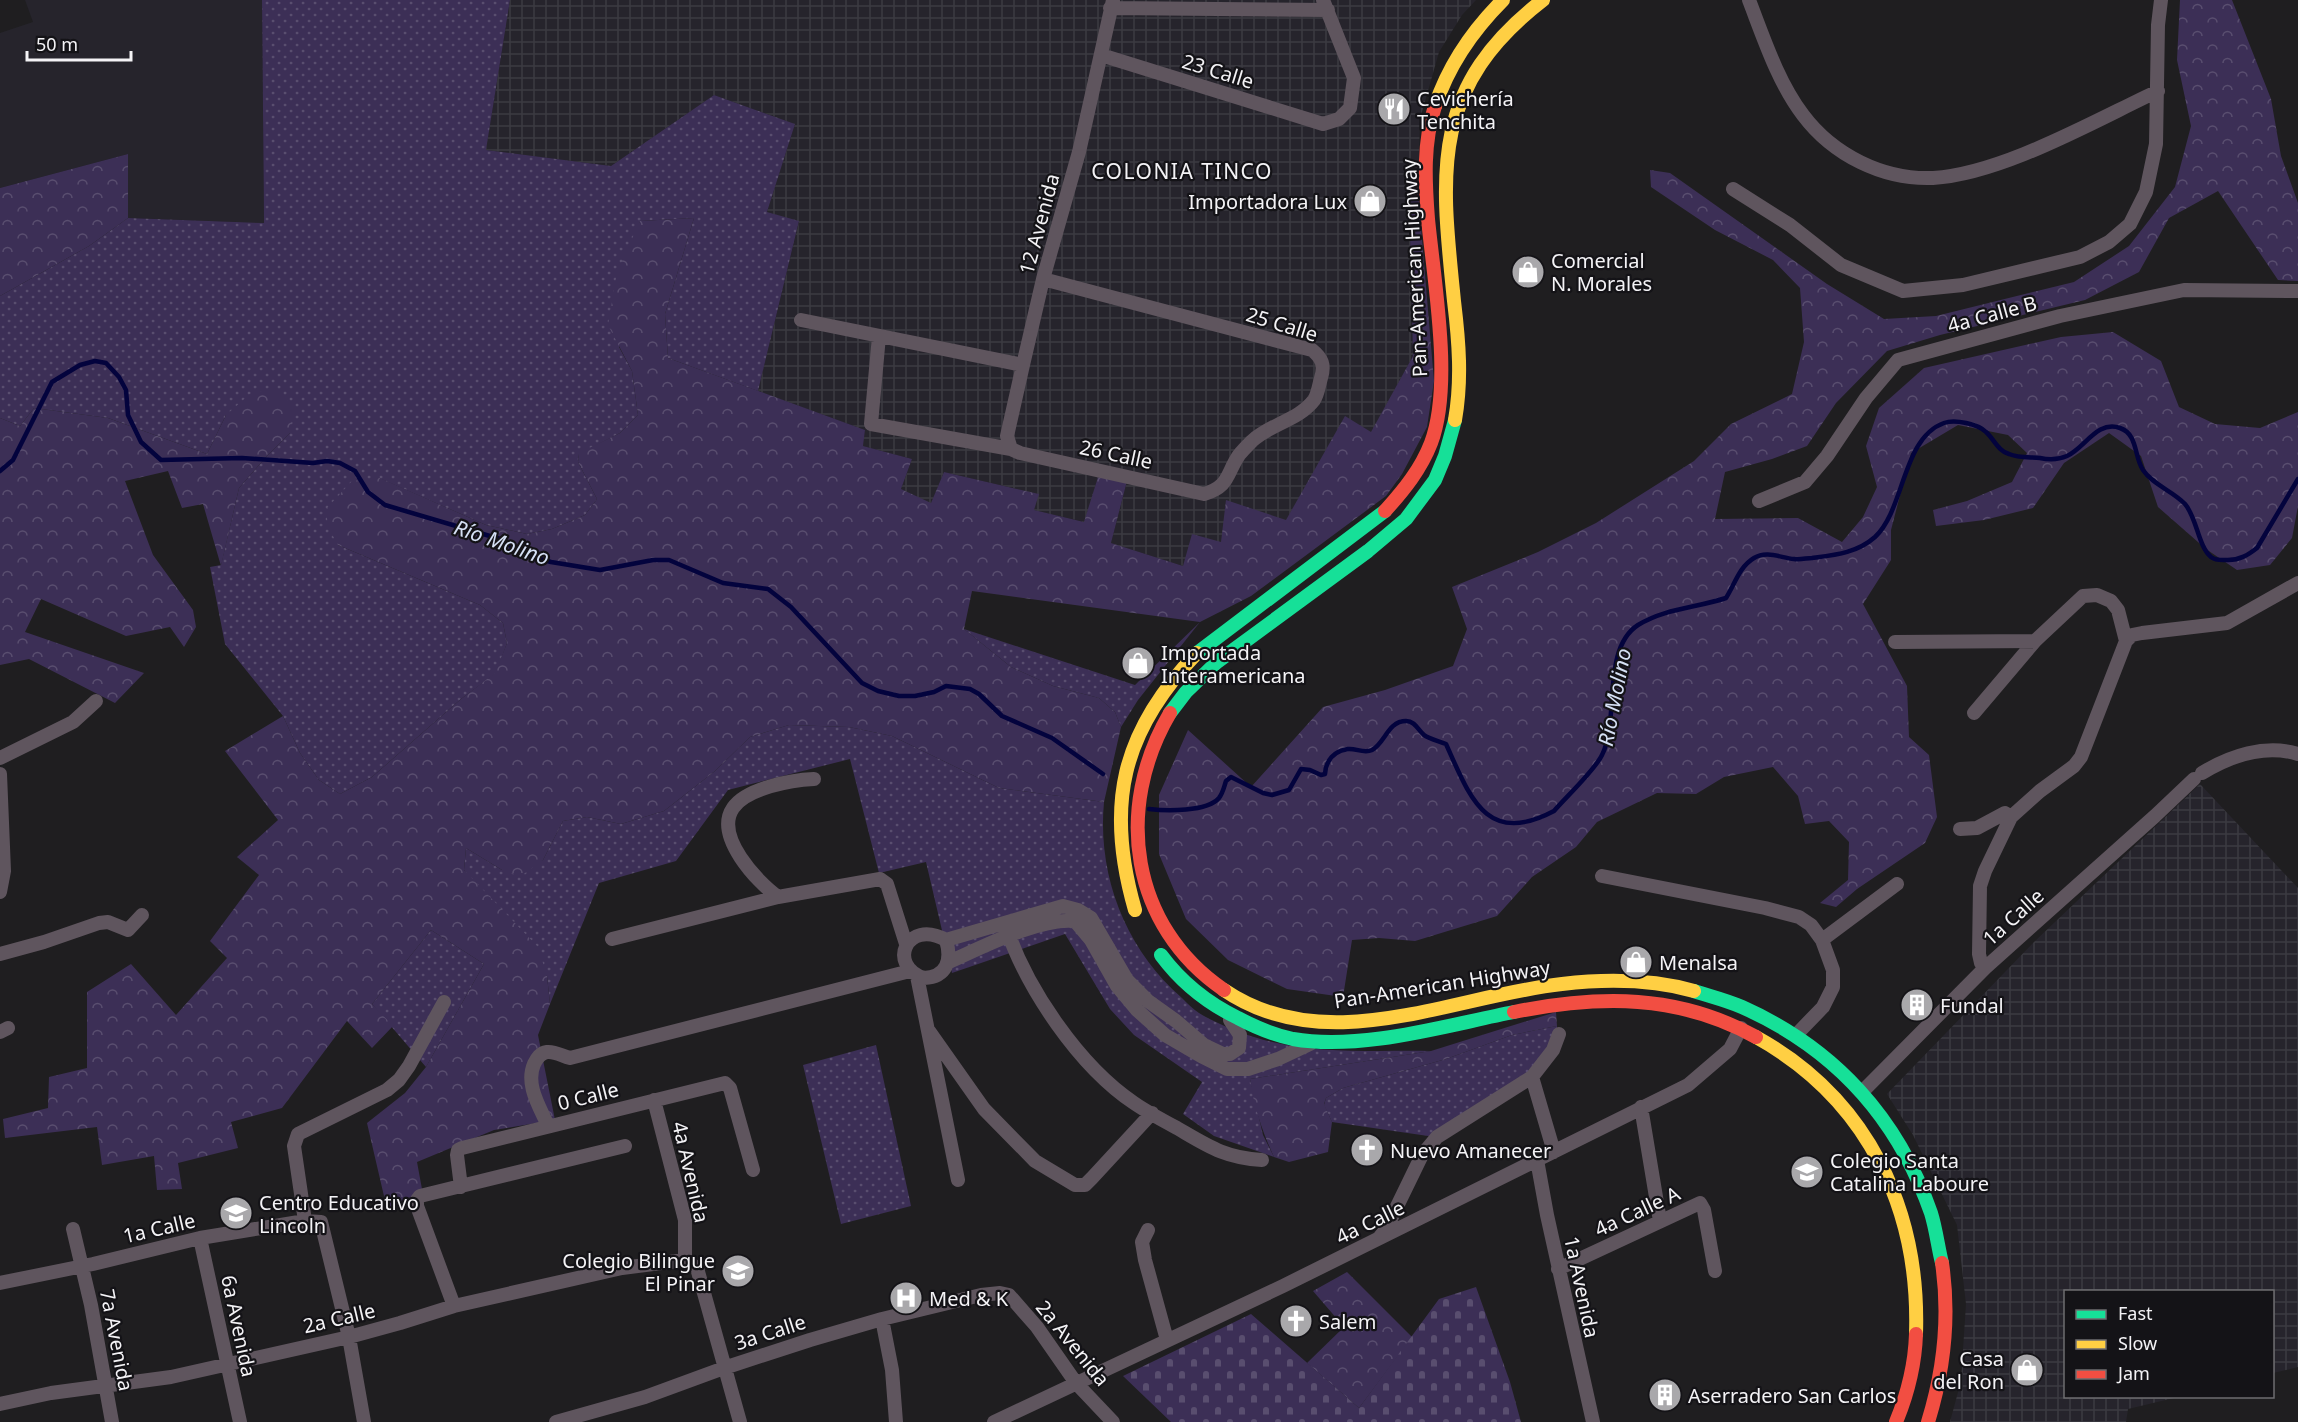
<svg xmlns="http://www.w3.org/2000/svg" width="2298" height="1422" font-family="'Noto Sans',sans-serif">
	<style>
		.built { fill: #26242c }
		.industrial { fill: url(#industrial-grid) }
		.grass { fill: url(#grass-dots) }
		.forest { fill: url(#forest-crowns) }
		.cemetery { fill: url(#cemetery-stones) }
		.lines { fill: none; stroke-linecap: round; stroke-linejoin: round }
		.stream { stroke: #03033d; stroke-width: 4.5 }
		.street { stroke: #5f555e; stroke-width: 14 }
		.fast { stroke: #16e098; stroke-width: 14 }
		.slow { stroke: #ffcf43; stroke-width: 14 }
		.jam { stroke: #f24e42; stroke-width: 14 }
		.labels { text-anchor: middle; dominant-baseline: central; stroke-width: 4.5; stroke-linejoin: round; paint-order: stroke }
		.street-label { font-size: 20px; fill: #f4f3f6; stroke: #141317 }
		.poi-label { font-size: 20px; fill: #f4f3f6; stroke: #141317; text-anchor: start }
		.neighbourhood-label { font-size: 21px; letter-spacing: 1.5px; fill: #f4f3f6; stroke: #141317 }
		.water-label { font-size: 21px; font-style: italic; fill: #d6e1f5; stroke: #141317 }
	</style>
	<defs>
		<pattern id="industrial-grid" width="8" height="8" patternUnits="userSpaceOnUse" patternTransform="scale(1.5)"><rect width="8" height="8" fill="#26242c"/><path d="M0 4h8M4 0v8" fill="none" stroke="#3b3a41"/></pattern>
		<pattern id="grass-dots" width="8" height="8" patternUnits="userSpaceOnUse" patternTransform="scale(1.5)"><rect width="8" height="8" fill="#3c2f56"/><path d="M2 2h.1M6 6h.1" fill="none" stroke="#594e6f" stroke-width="1.8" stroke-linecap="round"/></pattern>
		<pattern id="forest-crowns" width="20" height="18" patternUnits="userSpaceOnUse" patternTransform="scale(1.5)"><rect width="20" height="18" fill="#3c2f56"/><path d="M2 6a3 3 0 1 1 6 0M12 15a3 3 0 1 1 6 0" fill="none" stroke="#594e6f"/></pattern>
		<pattern id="cemetery-stones" width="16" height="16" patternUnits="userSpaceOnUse" patternTransform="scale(1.5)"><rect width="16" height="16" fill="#3c2f56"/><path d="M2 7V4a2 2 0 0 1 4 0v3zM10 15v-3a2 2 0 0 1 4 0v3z" fill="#594e6f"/></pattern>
	</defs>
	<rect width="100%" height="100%" fill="#1f1e20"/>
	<path class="built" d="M25,0H262L264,223L128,218V154L0,188V33L33,22Z"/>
	<path class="industrial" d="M510,0H1476L1462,15L1439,52L1420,119L1418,192L1409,194L1413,356L1371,433L1345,417L1286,521L1221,542L1183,566L1111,543L1127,481L1098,477L1085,522L1033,510L1038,494L944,472L931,504L901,489L912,459L863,446L865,430L758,391L799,222L767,212L795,124L714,95L611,166L486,150Z
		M2200,784L2298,888V1367L2273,1373L2272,1292H2066V1396L2178,1397L2128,1409L2126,1422H1950L1961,1381L1966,1304L1957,1225L1913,1135L1887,1094L2034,942Z"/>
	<path class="grass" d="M262,0H510L486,150L611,166L714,95L795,124L767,212L799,221L758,391L668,358L665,314L694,218L640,221L619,347L632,371L638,415L620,433L579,454L578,462L597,499L585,515L552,529L527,534L486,525L379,478L338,545L480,605L503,623L507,643L496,673L461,699L372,777L340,794L319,780L300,753L283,716L225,644L210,567L221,565L239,488L267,456L290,433L226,415L207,454L108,418L34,408L20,426L0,418V296L89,246L128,218L264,223Z
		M1200,622L1138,700L1121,727L1115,712L1099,698L1053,686L1011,667L964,629L1135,685Z
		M789,725L849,727L892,736L999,788L1104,802C1097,876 1126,950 1182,998C1187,1003 1193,1009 1199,1013C1213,1022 1238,1032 1254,1037C1310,1055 1373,1050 1431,1051L1250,1079L1263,1135L1274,1157L1214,1136L1183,1114L1202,1082L1134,1035L1110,1009L1065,934L952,973L926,862L879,873L850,759L728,790L676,861L599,883L550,1004L547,976L464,870L466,848L502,870L543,860L563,821L587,817L621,824L664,811L715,771L750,737Z
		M431,930L484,964L426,1067L372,1004Z
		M1557,1026V1042L1530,1072L1435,1137L1332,1122L1324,1105L1326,1098L1343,1088L1446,1059L1512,1035Z
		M876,1045L911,1206L841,1224L803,1065Z"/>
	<path class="forest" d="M2180,0H2232L2271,99L2281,156L2298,203V281L2278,280L2218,191L2169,218L2139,272L2085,300L1940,335L1887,351L1836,403L1807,446L1772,459L1725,472L1715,519L1798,518L1842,542L1863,517L1877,487L1866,446L1879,408L1924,368L2061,337L2113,332L2161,361L2179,407L2215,424L2260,428L2298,412V506L2292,538L2270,565L2237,570L2206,549L2158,507L2141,456L2109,433L2064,463L2033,508L1984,520L1936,526L1933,510L1967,501L2012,482L2027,453L2008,435L1958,425L1911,453L1891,530V560L1863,604L1907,686L1909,737L1929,755L1937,817L1925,843L1857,889L1836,907L1820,903L1848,880L1849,842L1829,821L1805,824L1798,796L1773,767L1724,777L1696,794L1657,793L1597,822L1576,847L1532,877L1497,916L1415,941L1379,938L1352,940L1343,997L1287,989L1228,960L1186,919L1159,854V795L1188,730L1251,787L1323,707L1385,690L1453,666L1467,629L1452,587L1538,552L1596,523L1694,461L1731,424L1792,394L1804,342L1800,288L1773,260L1715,230L1651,187L1650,170L1670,173L1827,284L1884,319L1936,316L2074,282L2129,246L2175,187L2191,126L2177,60Z
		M128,154V218L89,246L0,296V188Z
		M1418,192L1434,381L1427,427L1402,474L1386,496L1251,596L1200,622L972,591L964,629L1011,667L1053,686L1099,698L1115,712L1121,727L1104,802L999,788L892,736L849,727L789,725L750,737L715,771L664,811L621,824L587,817L563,821L543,860L521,876L502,870L466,848L464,870L538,947L547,976L550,1004L538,1035L555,1120L494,1130L417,1162L424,1200L387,1209L367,1123L405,1093L426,1067L484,964L431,930L372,1004L393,1026L372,1048L347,1021L282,1108L231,1122L238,1148L178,1163L182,1189L157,1190L154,1156L102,1165L97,1127L5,1138L3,1119L48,1108L49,1077L87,1068V992L131,964L176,1015L227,958L210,941L259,875L237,857L278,820L225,751L283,716L300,753L319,780L340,794L372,777L461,699L495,673L507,643L503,623L480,605L338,545L328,527L326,509L352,481L380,478L486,525L527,534L552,529L585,515L597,499L578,462L579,453L620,433L638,415L632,371L608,325L617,272L640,221L694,218L665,314L668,358L865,430L863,446L912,459L901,489L931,503L944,472L1039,494L1034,510L1084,522L1098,477L1127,481L1111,543L1183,566L1192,534L1221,542L1226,500L1286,520L1345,416L1371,432L1413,356L1409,194Z
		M275,388L294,408L290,433L267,456L239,488L221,566L203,504L182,508L168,471L125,481L153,555L193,610L196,627L184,647L170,627L126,636L41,599L25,632L144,673L115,703L29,659L0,665V418L20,426L34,408L108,418L207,454L226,415L250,394Z
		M1556,1012L1557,1026L1512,1035L1446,1059L1343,1088L1326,1098L1324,1104L1332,1122L1328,1152L1289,1162L1274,1157C1262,1131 1254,1107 1250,1079L1431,1051Z
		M1347,1272L1412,1337L1359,1408L1307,1363L1344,1327L1313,1291Z"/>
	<path class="cemetery" d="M1476,1287L1510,1382L1521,1422H1171L1123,1376L1251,1314L1359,1408L1439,1299Z"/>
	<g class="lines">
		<path class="stream" d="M0,471L13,460L52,382L80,365L95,361L106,363L119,377L126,390L128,415L141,442L161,460L242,458L313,463L327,461L340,463L355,471L368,492L385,505L500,539L525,555L551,562L600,570L653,560H669L723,583L768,589L791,607L862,683L878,691L899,696H915L934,692L946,686L970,689L979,694L1002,716L1052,738L1103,774
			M1149,809C1166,811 1207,812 1219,798C1223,793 1224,787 1226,781L1231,777L1263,793L1272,795L1289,790L1301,769L1310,770L1321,775L1325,774C1326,760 1334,751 1348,749C1356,748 1364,754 1372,750C1385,743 1388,721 1406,721C1415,721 1418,730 1424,735C1429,739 1439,741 1446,744C1470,797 1486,847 1554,811C1566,797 1595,770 1602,755C1620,720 1601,649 1638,625C1666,608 1696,608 1726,598C1735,584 1739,567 1754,558C1767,550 1781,558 1794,559C1800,560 1807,558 1812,558C1835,555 1857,553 1875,537C1905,509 1902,438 1944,423C1955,419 1978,424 1986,432C1994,439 1998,451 2009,454C2018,458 2030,457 2040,458C2049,460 2058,460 2067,456C2085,448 2097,420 2120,428C2138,434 2134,457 2143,470C2153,485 2173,491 2185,504C2197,518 2198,546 2211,557C2216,561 2223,560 2228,560C2240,560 2248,555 2257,548L2298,479"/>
		<path class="street" d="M1749,0C1764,39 1778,82 1803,115C1833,155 1883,180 1933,178C2002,174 2094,121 2158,91
			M1110,8L1328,10
			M1101,55L1323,124L1339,119L1350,108L1354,78L1323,0
			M1733,189L1790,225L1841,265L1903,291L1963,285L2080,257L2109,242L2130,224L2146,192L2156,144L2158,25L2161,0
			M1043,279L1312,350C1322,358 1325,365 1321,378C1319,385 1318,394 1314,400C1299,420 1270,424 1252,441C1248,445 1243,450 1239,455C1226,474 1230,486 1204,494L1020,453L1011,449L1007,436L1023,365L1043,279L1079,152L1113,0
			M801,320L1023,365
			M879,336L871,424L1011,449
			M1759,501L1805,482L1827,456L1866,398L1898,360L2060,316L2184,290L2298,291
			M1895,642L2035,641
			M1974,713L2035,641L2083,596L2097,595L2111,601L2118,610L2126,641
			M0,758L73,722L96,701
			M2202,773C2230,756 2265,744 2298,754
			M0,774L4,871L0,892
			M1960,829L1977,828L2005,813L2011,817
			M1602,876L1765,908L1799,917L1811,925L1822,940L1833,970V987L1823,1007L1796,1035
			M778,897C757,882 714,836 733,808C746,788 792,780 814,779
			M1006,927C1027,989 1079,1066 1134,1103C1147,1112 1162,1120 1177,1128C1208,1146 1225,1158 1262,1160
			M612,939L778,897L880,879L887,884L906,944
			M946,940C952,960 947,977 924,978C887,966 906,918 946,940L1063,906L1078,910L1091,918L1127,980L1148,1001L1176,1021L1204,1045L1223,1054H1230L1239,1048L1240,1035L1230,1020
			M1822,940L1897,884
			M0,954L44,942L99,923L108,922L128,930L142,915
			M949,962C981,948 1040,917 1075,921L1091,940L1117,986L1137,1010L1165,1035L1201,1056L1227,1069H1248L1278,1059L1310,1044
			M1985,968L1981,963L1979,954L1980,886L1985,871L2011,817L2040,791L2074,766L2081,757L2126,641L2132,635L2142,633L2227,623L2298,583
			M917,976L958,1180
			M929,1031L984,1109L1035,1161L1075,1185H1085L1092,1178L1152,1113
			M0,1032L8,1028
			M1532,1077L1554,1152
			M1863,1091L1985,968L2155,816L2194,779
			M654,1100L685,1220V1260
			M1641,1107L1660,1221
			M548,1126C540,1107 525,1085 534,1064C537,1058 540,1053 547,1052C555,1051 562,1056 570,1058L910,971
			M1537,1160L1547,1215L1593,1422
			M461,1187L457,1155L458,1150L462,1148L725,1083L730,1088L753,1170
			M305,1221L294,1146L298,1134L387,1090L399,1080L409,1066L444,1002
			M73,1229L91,1305L112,1422
			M1148,1230L1142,1242L1145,1260L1167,1340
			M200,1238L240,1422
			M1379,1238L1386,1229L1422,1155L1437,1137L1532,1077L1553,1050L1559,1034
			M685,1260L697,1268L740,1422
			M1558,1269L1700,1203L1704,1210L1715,1271
			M0,1283L93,1264L200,1238L305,1221L321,1222L349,1337L364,1422
			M454,1306L417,1206V1200L420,1196L625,1146
			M882,1319L892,1370L896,1422
			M0,1404L51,1393L171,1377L349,1337L400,1323L454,1306L622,1268L685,1260
			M556,1422L645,1397L724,1368L810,1340L882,1319L981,1295L1000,1293L1009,1295L1037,1327L1076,1383L1113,1422
			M994,1422L1283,1286L1688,1085L1730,1049L1741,1028"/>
		<path class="fast" d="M1197,653L1385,511
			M1170,713L1186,692L1217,662L1368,551L1406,519L1435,480L1445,456L1455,420
			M1161,955C1181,982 1207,1003 1238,1018C1255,1027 1274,1035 1293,1039C1362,1051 1447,1025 1514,1012
			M1694,991C1709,996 1726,1000 1742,1007C1834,1048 1898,1118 1931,1213C1936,1229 1938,1247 1942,1263"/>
		<path class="slow" d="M1435,106C1449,64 1472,31 1503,0
			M1455,420C1462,380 1459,342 1454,301C1441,173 1429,88 1543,0
			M1135,910C1105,806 1121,732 1197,653
			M1224,990C1327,1060 1452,996 1562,984C1605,979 1651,979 1694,991
			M1756,1037C1868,1099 1920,1209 1916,1334"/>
		<path class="jam" d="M1385,511C1404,490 1421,469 1431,443C1453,385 1434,282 1428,219C1425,181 1423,143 1435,106
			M1170,713C1114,808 1130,926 1224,990
			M1514,1012C1600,995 1678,994 1756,1037
			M1896,1422C1908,1393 1915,1365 1916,1334
			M1928,1422C1944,1370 1950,1317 1942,1263"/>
	</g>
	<defs>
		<g id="restaurant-disc" transform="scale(1.725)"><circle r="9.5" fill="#a9a8ab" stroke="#141317"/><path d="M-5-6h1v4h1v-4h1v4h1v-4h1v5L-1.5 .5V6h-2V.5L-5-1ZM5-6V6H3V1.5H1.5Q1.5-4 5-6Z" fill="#fff"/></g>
		<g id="shop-disc" transform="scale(1.725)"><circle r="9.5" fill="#a9a8ab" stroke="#141317"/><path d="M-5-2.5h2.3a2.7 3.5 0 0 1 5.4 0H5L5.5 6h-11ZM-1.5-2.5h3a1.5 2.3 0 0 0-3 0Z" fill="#fff"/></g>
		<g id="building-disc" transform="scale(1.725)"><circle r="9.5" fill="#a9a8ab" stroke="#141317"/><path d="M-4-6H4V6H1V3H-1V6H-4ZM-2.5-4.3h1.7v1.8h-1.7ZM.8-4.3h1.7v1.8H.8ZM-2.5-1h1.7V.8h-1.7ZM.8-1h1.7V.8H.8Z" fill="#fff"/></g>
		<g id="church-disc" transform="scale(1.725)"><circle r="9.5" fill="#a9a8ab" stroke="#141317"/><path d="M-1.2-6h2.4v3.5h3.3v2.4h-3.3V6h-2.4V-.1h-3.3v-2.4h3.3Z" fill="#fff"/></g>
		<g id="university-disc" transform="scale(1.725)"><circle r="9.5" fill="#a9a8ab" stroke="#141317"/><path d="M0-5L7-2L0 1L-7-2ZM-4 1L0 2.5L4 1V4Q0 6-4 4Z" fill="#fff"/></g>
		<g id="school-disc" transform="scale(1.725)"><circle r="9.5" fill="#a9a8ab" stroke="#141317"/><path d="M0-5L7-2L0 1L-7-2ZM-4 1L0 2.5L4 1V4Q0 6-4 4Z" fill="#fff"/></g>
		<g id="hospital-disc" transform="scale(1.725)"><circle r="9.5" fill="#a9a8ab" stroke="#141317"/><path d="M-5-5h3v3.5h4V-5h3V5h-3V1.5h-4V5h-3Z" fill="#fff"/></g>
	</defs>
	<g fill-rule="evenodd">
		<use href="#restaurant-disc" x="1394" y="109"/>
		<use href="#shop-disc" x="1370" y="201"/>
		<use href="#shop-disc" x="1528" y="272"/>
		<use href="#shop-disc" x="1138" y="663"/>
		<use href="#shop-disc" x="1636" y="962"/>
		<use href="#building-disc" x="1917" y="1005"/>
		<use href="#church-disc" x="1367" y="1150"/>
		<use href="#university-disc" x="1807" y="1172"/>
		<use href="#school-disc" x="236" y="1213"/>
		<use href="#school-disc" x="738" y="1271"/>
		<use href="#hospital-disc" x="906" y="1298"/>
		<use href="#church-disc" x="1296" y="1321"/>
		<use href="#shop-disc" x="2027" y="1370"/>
		<use href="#building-disc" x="1665" y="1395"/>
	</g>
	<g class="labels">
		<g class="street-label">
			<text transform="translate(1218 71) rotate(17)">23 Calle</text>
			<text transform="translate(1039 224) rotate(-75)">12 Avenida</text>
			<text transform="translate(1414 268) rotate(-93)">Pan-American Highway</text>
			<text transform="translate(1992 314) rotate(-15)">4a Calle B</text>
			<text transform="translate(1282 324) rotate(17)">25 Calle</text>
			<text transform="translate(1116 454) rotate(12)">26 Calle</text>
			<text transform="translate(2013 917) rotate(-42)">1a Calle</text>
			<text transform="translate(1442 984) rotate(-9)">Pan-American Highway</text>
			<text transform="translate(588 1096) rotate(-14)">0 Calle</text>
			<text transform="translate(691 1172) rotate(77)">4a Avenida</text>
			<text transform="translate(1637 1211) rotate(-25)">4a Calle A</text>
			<text transform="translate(1370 1222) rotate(-26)">4a Calle</text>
			<text transform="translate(159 1228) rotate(-13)">1a Calle</text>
			<text transform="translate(1582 1287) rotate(78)">1a Avenida</text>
			<text transform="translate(339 1318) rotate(-13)">2a Calle</text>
			<text transform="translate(239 1326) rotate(78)">6a Avenida</text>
			<text transform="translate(770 1332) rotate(-18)">3a Calle</text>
			<text transform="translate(117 1340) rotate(79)">7a Avenida</text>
			<text transform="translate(1073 1343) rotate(51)">2a Avenida</text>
		</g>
		<g class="poi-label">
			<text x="1417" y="98">Cevichería<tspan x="1417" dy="23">Tenchita</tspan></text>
			<text x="1347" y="201" text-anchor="end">Importadora Lux</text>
			<text x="1551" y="260">Comercial<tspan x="1551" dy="23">N. Morales</tspan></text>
			<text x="1161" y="652">Importada<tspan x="1161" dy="23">Interamericana</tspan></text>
			<text x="1659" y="962">Menalsa</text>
			<text x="1940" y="1005">Fundal</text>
			<text x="1390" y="1150">Nuevo Amanecer</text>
			<text x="1830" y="1160">Colegio Santa<tspan x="1830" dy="23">Catalina Laboure</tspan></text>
			<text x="259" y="1202">Centro Educativo<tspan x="259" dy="23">Lincoln</tspan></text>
			<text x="715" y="1260" text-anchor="end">Colegio Bilingue<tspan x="715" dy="23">El Pinar</tspan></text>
			<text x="929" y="1298">Med &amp; K</text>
			<text x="1319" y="1321">Salem</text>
			<text x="2004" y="1358" text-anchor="end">Casa<tspan x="2004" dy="23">del Ron</tspan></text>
			<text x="1688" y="1395">Aserradero San Carlos</text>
		</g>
		<g class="neighbourhood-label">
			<text x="1182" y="171">COLONIA TINCO</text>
		</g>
		<g class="water-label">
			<text transform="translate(502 542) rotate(19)">Río Molino</text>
			<text transform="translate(1614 697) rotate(-79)">Río Molino</text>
		</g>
	</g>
	<rect x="2064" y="1290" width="210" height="108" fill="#141317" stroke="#6e6d70" stroke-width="1.5"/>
	<rect x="2076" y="1310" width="30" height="9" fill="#16e098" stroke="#6e6d70" stroke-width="1.5"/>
	<text x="2118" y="1320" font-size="18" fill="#f4f3f6">Fast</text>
	<rect x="2076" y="1340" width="30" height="9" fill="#ffcf43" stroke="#6e6d70" stroke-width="1.5"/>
	<text x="2118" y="1350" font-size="18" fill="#f4f3f6">Slow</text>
	<rect x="2076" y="1370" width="30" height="9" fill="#f24e42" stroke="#6e6d70" stroke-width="1.5"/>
	<text x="2118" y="1380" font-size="18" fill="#f4f3f6">Jam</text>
	<path d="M27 51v9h104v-9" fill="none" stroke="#f4f3f6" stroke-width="3"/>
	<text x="36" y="51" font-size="18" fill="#f4f3f6" stroke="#141317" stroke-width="4.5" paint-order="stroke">50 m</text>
</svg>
